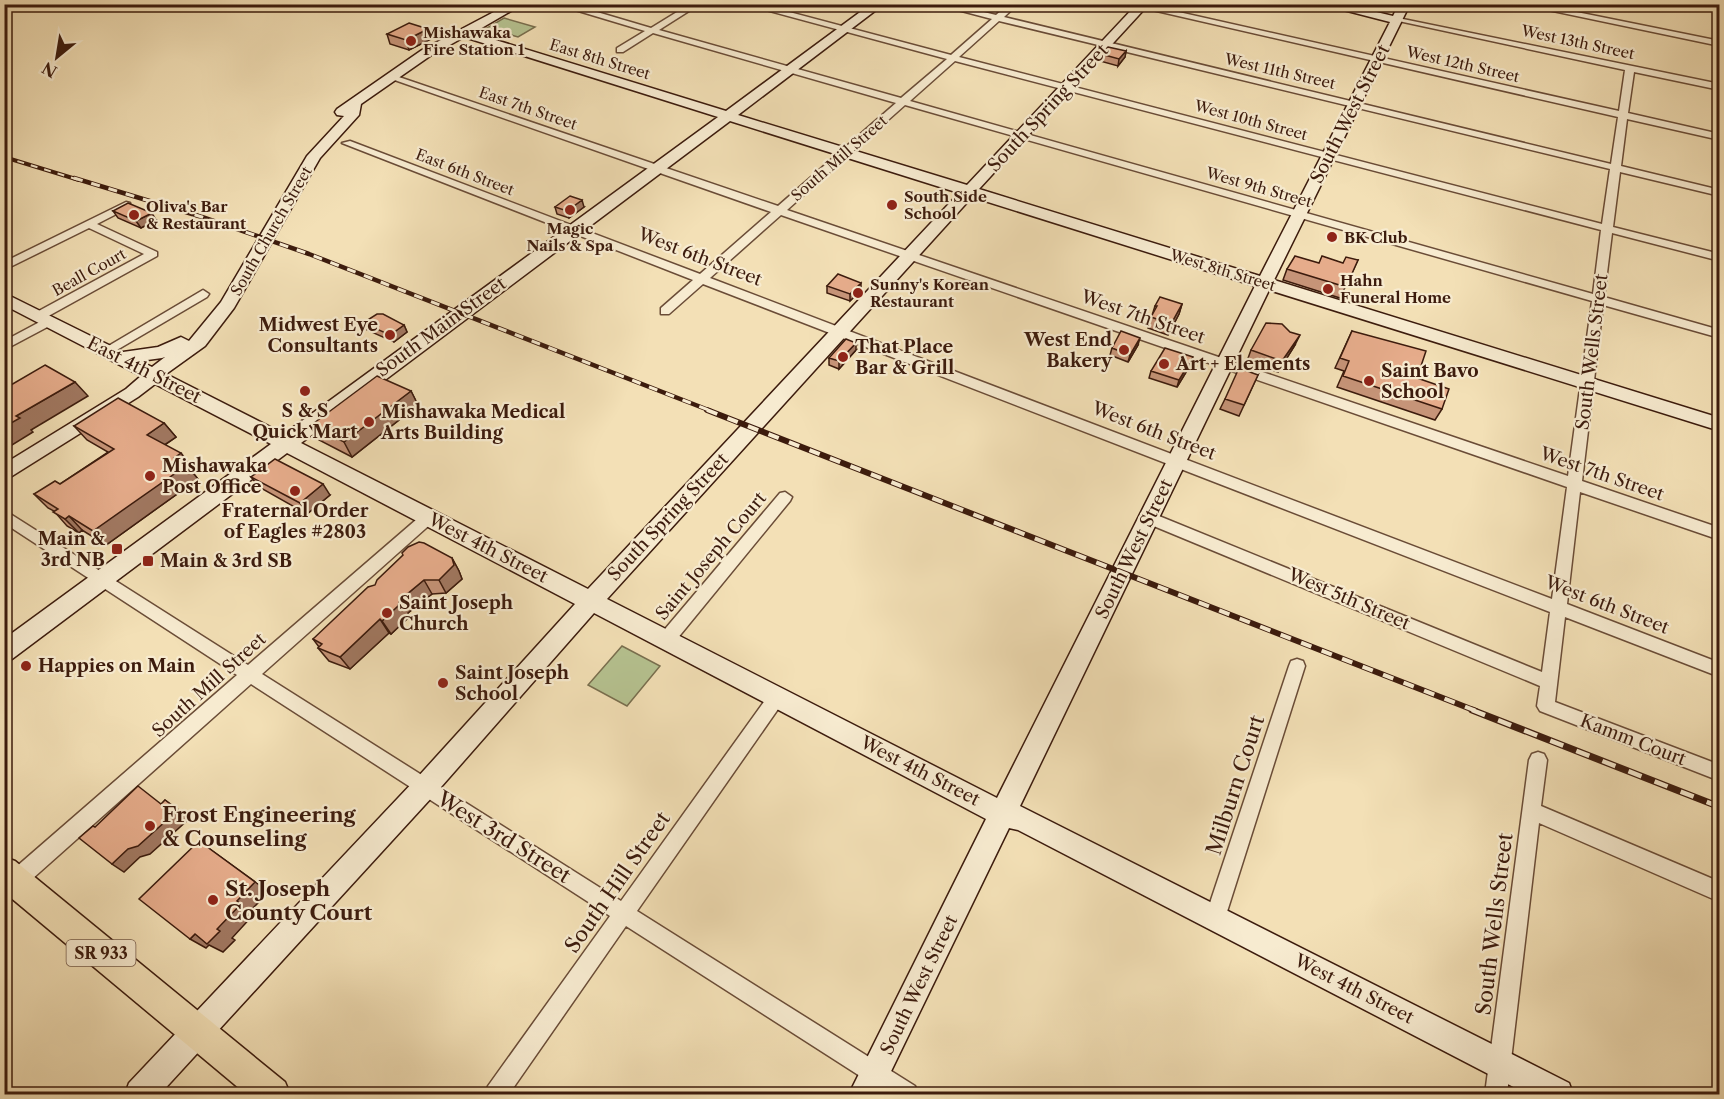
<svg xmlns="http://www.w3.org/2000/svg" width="1724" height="1099" font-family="'Libre Caslon Text',serif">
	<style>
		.green { fill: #b6c391; stroke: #796f4f; stroke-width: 1.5 }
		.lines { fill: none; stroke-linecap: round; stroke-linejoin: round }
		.street-casing { stroke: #6a4c37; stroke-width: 3 }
		.secondary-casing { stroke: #3c1b0d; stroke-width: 3 }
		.primary-casing { stroke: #3c1b0d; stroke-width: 3 }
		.street { fill: #f7ebd0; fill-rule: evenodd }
		.secondary { fill: #f7ebd0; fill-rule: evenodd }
		.primary { fill: #f3e0b6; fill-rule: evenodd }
		.rail-far3-casing { stroke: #3c1b0d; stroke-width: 4 }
		.rail-far2-casing { stroke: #3c1b0d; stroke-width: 4.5 }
		.rail-far1-casing { stroke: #3c1b0d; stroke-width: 6 }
		.rail-casing { stroke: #3c1b0d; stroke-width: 7 }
		.rail-far3 { stroke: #f7ebd0; stroke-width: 2; stroke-dasharray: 7; stroke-linecap: butt }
		.rail-far2 { stroke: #f7ebd0; stroke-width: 3; stroke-dasharray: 9; stroke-linecap: butt }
		.rail-far1 { stroke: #f7ebd0; stroke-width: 4; stroke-dasharray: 11; stroke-linecap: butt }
		.rail { stroke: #f7ebd0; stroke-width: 4.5; stroke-dasharray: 14; stroke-linecap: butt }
		.wall { fill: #c69478; stroke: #3c1b0d; stroke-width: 1.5 }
		.shaded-wall { fill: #a17861; stroke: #3c1b0d; stroke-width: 1.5 }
		.building { fill: #e6ac8b; stroke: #3c1b0d; stroke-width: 1.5 }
		.poi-dot { fill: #8f2418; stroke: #f7ebd0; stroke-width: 2 }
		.labels { text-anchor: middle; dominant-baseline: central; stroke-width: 4.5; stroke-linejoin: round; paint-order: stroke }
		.far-poi-label { font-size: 15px; font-weight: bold; fill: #3c1b0d; stroke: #f7ebd0; text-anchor: start }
		.far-street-label { font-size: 15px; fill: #3c1b0d; stroke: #f7ebd0 }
		.shield { fill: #f7ebd0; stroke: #745948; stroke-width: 1.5 }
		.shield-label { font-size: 16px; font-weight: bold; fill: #3c1b0d }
		.street-label { font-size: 18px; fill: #3c1b0d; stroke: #f7ebd0 }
		.poi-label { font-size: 18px; font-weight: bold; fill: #3c1b0d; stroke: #f7ebd0; text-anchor: start }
		.near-street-label { font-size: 21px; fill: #3c1b0d; stroke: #f7ebd0 }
		.near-poi-label { font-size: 21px; font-weight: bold; fill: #3c1b0d; stroke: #f7ebd0; text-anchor: start }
	</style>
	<rect width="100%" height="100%" fill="#f3e0b6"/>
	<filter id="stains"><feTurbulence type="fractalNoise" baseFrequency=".00333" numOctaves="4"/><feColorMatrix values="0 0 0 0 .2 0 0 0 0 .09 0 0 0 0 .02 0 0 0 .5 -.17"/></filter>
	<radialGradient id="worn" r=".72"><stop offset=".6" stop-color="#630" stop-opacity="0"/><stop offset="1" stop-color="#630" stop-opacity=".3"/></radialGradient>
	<path class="green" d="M504,18L535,27L518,37L487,28Z
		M622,646L660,666L627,706L588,685Z"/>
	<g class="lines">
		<g class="street-casing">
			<path id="street" d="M555,4H570L651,28L690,4H700L659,30L901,98L947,59L744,4H759L951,55L992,19L935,4H951L996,15L1009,4H1018L1004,17L1611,164L1618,117L1126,4H1143L1619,111L1625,70L1394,20L1398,18L1720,84V90L1634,72L1628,113L1720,134V140L1627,119L1621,166L1720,190V196L1620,172L1613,227L1720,254V261L1612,233L1604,297L1720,330V338L1603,305L1582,481L1720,528V540L1580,492L1567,604L1720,663V677L1565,617L1555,702L1720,765V781L1540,711L1537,706L1540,686L1144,522L1142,518L1144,514H1154L1542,672L1550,612L703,284L669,314H661V308L693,280L342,143L350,141L700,274L771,212L386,77L393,75L778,206L896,103L653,33L623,52H617V48L645,31ZM999,21L1610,169L1602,224L959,57ZM955,61L1601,230L1593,294L910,101ZM905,105L1592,301L1568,476L787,210ZM781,215L1567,487L1552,599L710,278Z
				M1519,4H1537L1720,41V46Z
				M126,202L130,203V207L97,224L157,252V256L43,319H35V313L144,254L89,228L4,270V262Z
				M203,290L209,294L207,297L110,354L106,355L100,351Z
				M49,317L53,318V324L4,350V341Z
				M785,492L792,497L790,501L672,645L666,647L660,645L658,640L660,635L780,493Z
				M4,510L248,665L424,513H434L436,517L434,521L262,674L621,901L771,692L777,690L783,692L785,697L783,702L637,911L915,1086L918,1094H888L626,926L509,1094H485L488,1086L610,916L251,684L22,888L15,891L8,888L5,881L8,874L237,675L4,523Z
				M1297,659L1303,661L1305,666L1225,918L1222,925L1215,928L1208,925L1205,918L1289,666L1291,661Z
				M1538,752L1544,754L1547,760L1541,806L1720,882V902L1539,823L1507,1094H1485L1529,760L1532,754Z"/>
		</g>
		<g class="secondary-casing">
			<path id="secondary" d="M509,4H523L473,33L726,111L871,4H884L738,115L967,185L1137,4H1149L979,189L1260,276L1390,22L1320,4H1343L1393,16L1399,4H1410L1274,280L1720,418V431L1269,290L1020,806L1569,1083L1573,1094H1527L1018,830L1009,828L880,1094H849L986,819L594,613L434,795L160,1094H125L129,1083L416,779L575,604L287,453L12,659L4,661V639L271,444L155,384L138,397L4,481V464L126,389L141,376L4,305V293L123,352L158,347L181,337L189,341L221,302L307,156L344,116L337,115L335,112L337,109L422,50ZM464,37L718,117L284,434L166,374L205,346L234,308L320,158L359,115L361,104L430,56ZM730,121L959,193L588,589L301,443ZM972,197L1255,286L997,798L607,599ZM165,357L152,367L140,361L162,358Z"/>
		</g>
		<g class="primary-casing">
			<path id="primary" d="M4,857L15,861L285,1082L290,1094H246L4,892Z"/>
		</g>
		<use href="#street" class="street"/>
		<use href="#secondary" class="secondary"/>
		<use href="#primary" class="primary"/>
		<g class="rail-far3-casing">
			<path id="rail-far3" d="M4,157L79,180"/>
		</g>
		<g class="rail-far2-casing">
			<path id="rail-far2" d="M74,178L202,217L309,254L711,411"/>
		</g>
		<g class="rail-far1-casing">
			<path id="rail-far1" d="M707,410L1476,711"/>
		</g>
		<g class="rail-casing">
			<path id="rail" d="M1472,710L1720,807"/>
		</g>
		<use href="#rail-far3" class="rail-far3"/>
		<use href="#rail-far2" class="rail-far2"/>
		<use href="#rail-far1" class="rail-far1"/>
		<use href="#rail" class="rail"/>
	</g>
	<path class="wall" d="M387,34L431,39L409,50L390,44Z
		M1126,51L1125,57L1118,66L1100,61L1101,54Z
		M555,207H584L569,218L557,214Z
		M113,211L156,220L141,228L118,218Z
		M1358,260L1340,298L1283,280L1287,269L1319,263H1343Z
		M827,286L861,290L850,301L827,293Z
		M1182,304L1179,314L1168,335L1148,328L1155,306Z
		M363,323L404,325L407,332L394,342L367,330Z
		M1352,331L1417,378L1442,409L1435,420L1337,387L1344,371L1335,368Z
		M1138,345L1128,362L1110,355L1112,348Z
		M1295,345L1278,372L1247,361L1251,350Z
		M856,350L839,369L829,365V358Z
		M1191,364L1177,387L1149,378L1151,371Z
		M1258,375L1239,416L1220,409L1225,399Z
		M411,391L418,405L352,457L319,440L310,426Z
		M164,423L176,437L165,445L192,467L190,469L198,479L106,545L82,530L79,533L67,526L54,511L48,508L34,494L60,484L108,452L87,440L74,426Z
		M251,477L330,495L307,514L259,487Z
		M452,558L459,571L462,579L446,593L432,594L408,613L407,619L391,634L389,633L350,669L329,661L318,648L319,647L313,639Z"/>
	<path class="shaded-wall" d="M428,29L431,39L409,50L406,40Z
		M1126,51L1125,57L1118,66L1119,59Z
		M582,200L584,207L569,218L567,211Z
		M152,213L156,220L141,228L136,221Z
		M861,283V290L850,301V294Z
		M1182,304L1179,314L1168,335L1171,324Z
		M404,325L407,332L394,342L390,335Z
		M1300,335L1295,345L1278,372L1282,361Z
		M1140,338L1138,345L1128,362L1130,355Z
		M856,343V350L839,369V361Z
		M1193,357L1191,364L1177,387L1179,380Z
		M75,382L88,396L31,430L33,432L4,450V427L16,416Z
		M411,391L418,405L352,457L344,442Z
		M164,423L176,437L158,449L147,435Z
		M181,453L192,467L190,469L198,479L106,545L93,531L174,458Z
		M323,484L330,495L307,514L300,503Z
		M69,516L82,530L79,533L65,519Z
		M452,558L459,571L462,579L446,593L439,580Z
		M424,580L432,594L408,613L407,619L391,634L382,621L400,600Z
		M380,619L389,633L350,669L340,657Z
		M165,800L190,818L150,854L140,857L124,872L112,864Z
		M199,841L269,892L251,910L255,913L232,938L235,940L223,952L209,945L206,948L190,939L195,934L217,929L237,901Z"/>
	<path class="building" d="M409,23L428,29L406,40L387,34Z
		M1108,47L1126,51L1119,59L1101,54Z
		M570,196L582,200L567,211L555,207Z
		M128,203L152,213L136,221L113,211Z
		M1295,256L1319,263L1322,256L1343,263L1346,257L1358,260L1346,287L1287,269Z
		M838,274L861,283L850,294L827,286Z
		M1160,297L1182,304L1171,324L1151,317L1157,306H1155Z
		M377,314H383L404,325L390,335L363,323Z
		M1266,323L1282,324L1290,332L1300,335L1282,361L1251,350Z
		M1121,331L1140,338L1130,355L1112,348Z
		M1352,331L1426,351L1417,378L1449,389L1442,409L1343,376L1349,361L1340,358Z
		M846,339L856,343L839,361L829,358Z
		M1165,348L1193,357L1179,380L1151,371Z
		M45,365L75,382L16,416L20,418L4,427V389Z
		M1239,368L1258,375L1244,405L1225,399Z
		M377,376L411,391L344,442L310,426Z
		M118,398L164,423L147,435L181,453L174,458L187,465L93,531L69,516L65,519L53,512L58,509L34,494L55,481L60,484L114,449L74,426Z
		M275,459L323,484L300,503L251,477Z
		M419,542L424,543L452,558L454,565L439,580H424L400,600L398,606L382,621L380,619L340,657L318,648L322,644L313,639L368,587L375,585L377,580L403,555L402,553L408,547Z
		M138,786L161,804L165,800L178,810L138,846L128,849L112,864L79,838L93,826L95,827Z
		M199,841L255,882L237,901L241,904L217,929L220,931L207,944L195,934L190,939L139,899Z"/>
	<g class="poi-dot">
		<circle cx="411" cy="41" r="6"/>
		<circle cx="892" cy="205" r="6"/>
		<circle cx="570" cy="210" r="6"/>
		<circle cx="134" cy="215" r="6"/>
		<circle cx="1332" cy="237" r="6"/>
		<circle cx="1328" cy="289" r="6"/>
		<circle cx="858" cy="293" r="6"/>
		<circle cx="390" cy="335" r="6"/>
		<circle cx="1124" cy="350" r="6"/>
		<circle cx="843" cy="357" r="6"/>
		<circle cx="1164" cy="364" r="6"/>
		<circle cx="1369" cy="381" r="6"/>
		<circle cx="305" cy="391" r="6"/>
		<circle cx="369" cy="422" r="6"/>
		<circle cx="150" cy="476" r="6"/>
		<circle cx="295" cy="491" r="6"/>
		<rect x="111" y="543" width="12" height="12" rx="3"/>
		<rect x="142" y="555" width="12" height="12" rx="3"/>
		<circle cx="387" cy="613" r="6"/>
		<circle cx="26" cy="666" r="6"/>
		<circle cx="443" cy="683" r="6"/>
		<circle cx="150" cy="826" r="6"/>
		<circle cx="213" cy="900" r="6"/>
	</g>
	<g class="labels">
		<g class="far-poi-label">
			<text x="423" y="32">Mishawaka<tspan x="423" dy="17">Fire Station 1</tspan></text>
			<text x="904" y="196">South Side<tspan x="904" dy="17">School</tspan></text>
			<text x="146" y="206">Oliva's Bar<tspan x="146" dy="17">&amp; Restaurant</tspan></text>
			<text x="570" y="228" text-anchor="middle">Magic<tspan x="570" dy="17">Nails &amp; Spa</tspan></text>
			<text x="1344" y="237">BK Club</text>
			<text x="1340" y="280">Hahn<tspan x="1340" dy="17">Funeral Home</tspan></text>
			<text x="870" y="284">Sunny's Korean<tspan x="870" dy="17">Restaurant</tspan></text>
		</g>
		<g class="far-street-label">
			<text transform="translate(1578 42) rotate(12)">West 13th Street</text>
			<text transform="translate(600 59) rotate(17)">East 8th Street</text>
			<text transform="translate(1463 64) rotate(13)">West 12th Street</text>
			<text transform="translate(1280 71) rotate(13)">West 11th Street</text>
			<text transform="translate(528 108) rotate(19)">East 7th Street</text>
			<text transform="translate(1251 120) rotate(15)">West 10th Street</text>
			<text transform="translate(839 158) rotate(-41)">South Mill Street</text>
			<text transform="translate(465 172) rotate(21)">East 6th Street</text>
			<text transform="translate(1259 187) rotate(16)">West 9th Street</text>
			<text transform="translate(271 231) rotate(-60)">South Church Street</text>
			<text transform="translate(1223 270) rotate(17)">West 8th Street</text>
			<text transform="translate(89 272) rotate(-29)">Beall Court</text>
		</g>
		<rect class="shield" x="66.5" y="940" width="69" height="26" rx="4.5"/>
		<g class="shield-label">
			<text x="101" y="953">SR 933</text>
		</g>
		<g class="street-label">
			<text transform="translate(1048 108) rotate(-47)">South Spring Street</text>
			<text transform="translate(1350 114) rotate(-63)">South West Street</text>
			<text transform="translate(700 257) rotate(21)">West 6th Street</text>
			<text transform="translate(1143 317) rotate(19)">West 7th Street</text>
			<text transform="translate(441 327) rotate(-36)">South Main Street</text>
			<text transform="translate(1592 352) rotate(-83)">South Wells Street</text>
			<text transform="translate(144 370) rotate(27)">East 4th Street</text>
			<text transform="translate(1154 431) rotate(21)">West 6th Street</text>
			<text transform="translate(1602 474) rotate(19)">West 7th Street</text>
			<text transform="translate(668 517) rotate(-47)">South Spring Street</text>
			<text transform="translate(488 548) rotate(27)">West 4th Street</text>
			<text transform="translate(1134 549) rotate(-64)">South West Street</text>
			<text transform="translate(711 556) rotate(-50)">Saint Joseph Court</text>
			<text transform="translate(1349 599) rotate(23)">West 5th Street</text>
			<text transform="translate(1607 605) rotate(21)">West 6th Street</text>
			<text transform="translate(209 685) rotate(-42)">South Mill Street</text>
			<text transform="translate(1633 740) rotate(21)">Kamm Court</text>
			<text transform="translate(920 771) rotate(27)">West 4th Street</text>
			<text transform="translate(919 985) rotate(-64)">South West Street</text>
			<text transform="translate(1354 989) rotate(27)">West 4th Street</text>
		</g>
		<g class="poi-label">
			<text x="378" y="325" text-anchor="end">Midwest Eye<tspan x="378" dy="21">Consultants</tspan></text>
			<text x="1112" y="340" text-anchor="end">West End<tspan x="1112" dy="21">Bakery</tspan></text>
			<text x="855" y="347">That Place<tspan x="855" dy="21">Bar &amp; Grill</tspan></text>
			<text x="1176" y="364">Art + Elements</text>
			<text x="1381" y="371">Saint Bavo<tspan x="1381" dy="21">School</tspan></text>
			<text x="305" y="411" text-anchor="middle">S &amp; S<tspan x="305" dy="21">Quick Mart</tspan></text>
			<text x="381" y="412">Mishawaka Medical<tspan x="381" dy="21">Arts Building</tspan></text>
			<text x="162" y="466">Mishawaka<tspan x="162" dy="21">Post Office</tspan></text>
			<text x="295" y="511" text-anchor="middle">Fraternal Order<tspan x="295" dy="21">of Eagles #2803</tspan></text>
			<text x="105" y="539" text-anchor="end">Main &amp;<tspan x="105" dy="21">3rd NB</tspan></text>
			<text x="160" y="561">Main &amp; 3rd SB</text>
			<text x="399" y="603">Saint Joseph<tspan x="399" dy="21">Church</tspan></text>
			<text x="38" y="666">Happies on Main</text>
			<text x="455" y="673">Saint Joseph<tspan x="455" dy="21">School</tspan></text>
		</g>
		<g class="near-street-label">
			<text transform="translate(1235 785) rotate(-72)">Milburn Court</text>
			<text transform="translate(504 837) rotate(32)">West 3rd Street</text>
			<text transform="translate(617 882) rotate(-55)">South Hill Street</text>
			<text transform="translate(1494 924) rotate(-83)">South Wells Street</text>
		</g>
		<g class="near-poi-label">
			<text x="162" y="814">Frost Engineering<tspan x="162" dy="24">&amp; Counseling</tspan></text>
			<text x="225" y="888">St. Joseph<tspan x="225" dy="24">County Court</tspan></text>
		</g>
	</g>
	<rect width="1724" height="1099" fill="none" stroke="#f3e0b6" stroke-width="24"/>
	<rect x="6" y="6" width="1712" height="1087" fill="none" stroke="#3c1b0d" stroke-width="3"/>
	<rect x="12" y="12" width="1700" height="1075" fill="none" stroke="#3c1b0d" stroke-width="1.5"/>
	<g transform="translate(57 57) rotate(210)" stroke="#f7ebd0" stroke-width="4.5" paint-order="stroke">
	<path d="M0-4.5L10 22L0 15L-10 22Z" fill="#3c1b0d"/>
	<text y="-9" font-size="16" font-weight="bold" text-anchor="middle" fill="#3c1b0d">N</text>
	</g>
	<rect width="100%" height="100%" filter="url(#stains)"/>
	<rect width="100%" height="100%" fill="url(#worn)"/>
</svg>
